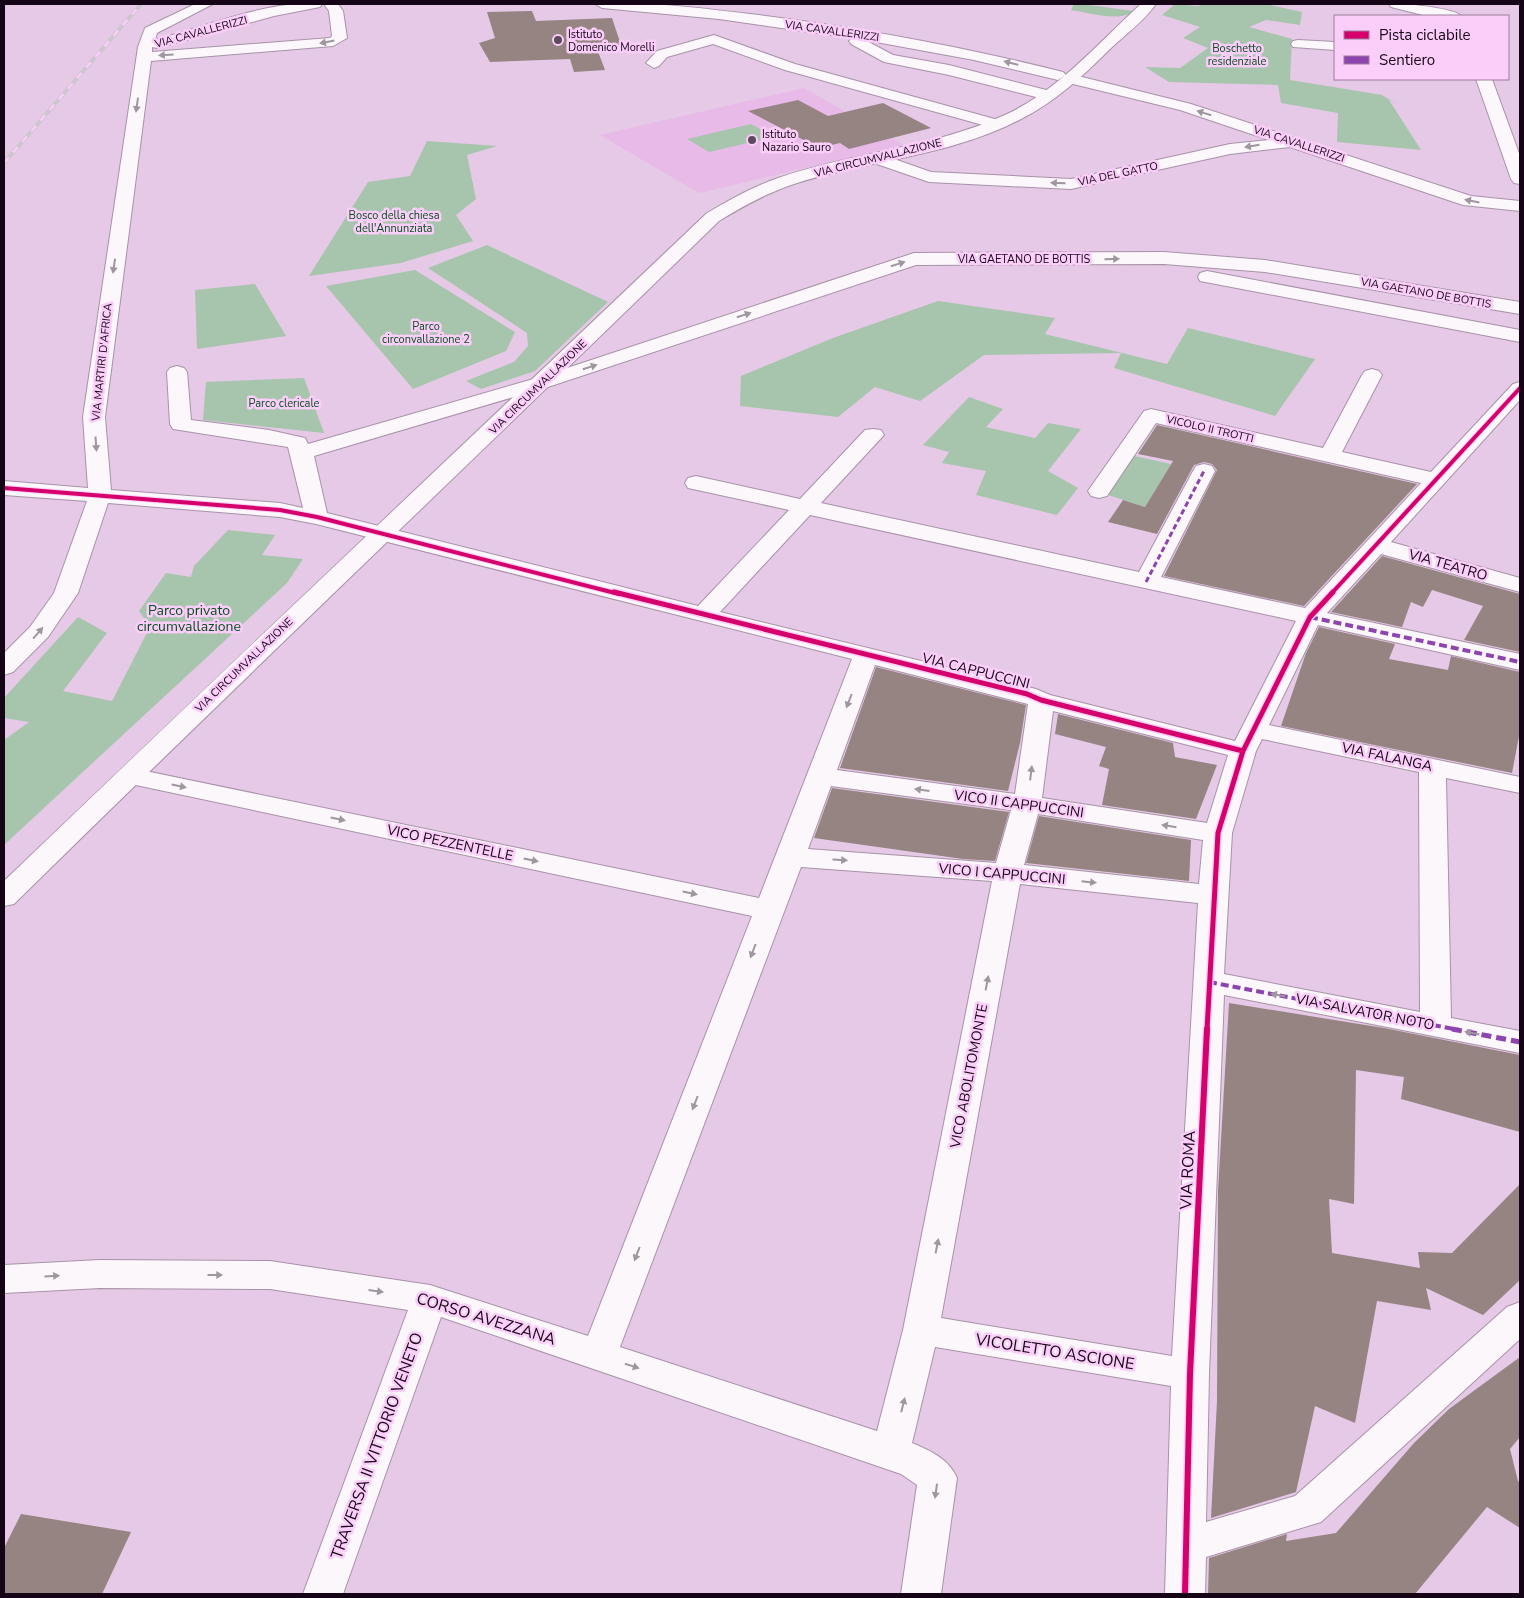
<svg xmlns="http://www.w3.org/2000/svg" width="1524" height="1598" font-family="'Nunito Sans',sans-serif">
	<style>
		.built { fill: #e8bae8 }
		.green { fill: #a6c5ac }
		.building { fill: #968482 }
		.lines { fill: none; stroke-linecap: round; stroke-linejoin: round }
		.minor-casing { stroke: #a892a8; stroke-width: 2 }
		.major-casing { stroke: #a892a8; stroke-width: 2 }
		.minor { fill: #fbf7fb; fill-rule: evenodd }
		.major { fill: #fbf7fb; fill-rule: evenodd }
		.rail-casing { stroke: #cec6ce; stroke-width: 4 }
		.rail { stroke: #facef9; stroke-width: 2.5; stroke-dasharray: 7; stroke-linecap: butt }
		.quiet-far2 { stroke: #8e44ad; stroke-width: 3; stroke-dasharray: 5.5 3; stroke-linecap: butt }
		.quiet-far1 { stroke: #8e44ad; stroke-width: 4; stroke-dasharray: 8 4; stroke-linecap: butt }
		.quiet { stroke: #8e44ad; stroke-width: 5; stroke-dasharray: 10 5; stroke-linecap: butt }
		.cycleway-far2-casing { stroke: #facef9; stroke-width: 6 }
		.cycleway-far1-casing { stroke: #facef9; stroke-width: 8 }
		.cycleway-casing { stroke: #facef9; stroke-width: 9 }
		.cycleway-far2 { stroke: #d6006c; stroke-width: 4 }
		.cycleway-far1 { stroke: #d6006c; stroke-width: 5 }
		.cycleway { stroke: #d6006c; stroke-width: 6 }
		.oneway { fill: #9f969f }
		.poi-dot { fill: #5e495e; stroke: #facef9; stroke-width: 2 }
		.labels { text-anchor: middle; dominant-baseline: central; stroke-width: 5; stroke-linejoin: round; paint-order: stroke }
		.far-street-label { font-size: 11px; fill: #150415; stroke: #facef9 }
		.far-poi-label { font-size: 11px; fill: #150415; stroke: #facef9; text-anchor: start }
		.far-park-label { font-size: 11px; fill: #064e1b; stroke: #facef9 }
		.street-label { font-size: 14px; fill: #150415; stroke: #facef9 }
		.park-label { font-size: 14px; fill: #064e1b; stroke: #facef9 }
		.near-street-label { font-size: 16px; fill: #150415; stroke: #facef9 }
	</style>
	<rect width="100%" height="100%" fill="#e6c9e6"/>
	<path class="built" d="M804,88L904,145L699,193L600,135Z"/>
	<path class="green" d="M1074,4H1081L1134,11C1119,23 1088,12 1071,10Z
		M1175,4L1198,6L1204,4H1265L1302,12L1300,25L1266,20L1249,27L1292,39L1290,80L1382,95L1398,105L1389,100L1421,150L1337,142L1338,113L1281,103L1278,85L1169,82L1145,67L1180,68L1208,48L1183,38L1200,27L1162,15Z
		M751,124L774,137L709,152L687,139Z
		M427,141L497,146L467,155L476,199L456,215L473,241L401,263L309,276L368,182L410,176Z
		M487,245L608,302L535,371L481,389L466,381L514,362L528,346L527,333L428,268Z
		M415,270L515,332L506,351L413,389L326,286Z
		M255,284L286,336L197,349L195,290Z
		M938,301L1055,318L1045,334L1167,364L1188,328L1315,359L1275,416L1114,368L1121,353L984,355L920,401L875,387L838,417L740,406L741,376L833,338Z
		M304,378L324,433L203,420L206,382Z
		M969,397L1003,409L986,427L1035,438L1048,423L1081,429L1048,471L1078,488L1057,515L976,495L986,471L942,463L949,452L923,445Z
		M1130,455L1171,464L1145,507L1105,494Z
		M228,530L275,535L262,555L303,559L287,583L4,845V740L29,722L4,718V698L78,617L107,633L63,691L112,701L150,627L139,611L166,573L191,577L194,566Z"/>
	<path class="building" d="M532,11L536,21L612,18L622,48L597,49L605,70L574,72L570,59L490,62L479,43L495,38L487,12Z
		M798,100L828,116L883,103L931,128L849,149L840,143L819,148L748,111Z
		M1157,425L1417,484L1304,606L1164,576L1217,470L1212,464L1204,462L1194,465L1157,534L1108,522L1123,500L1145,507L1173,461L1138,454Z
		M1382,556L1520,594V652L1464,640L1483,606L1432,590L1423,607L1411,602L1402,627L1331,612Z
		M1319,627L1395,644L1389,659L1448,670L1451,656L1520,672V731L1512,773L1281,726L1306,653Z
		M876,667L1026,705L1020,743L1008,791L840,768Z
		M1058,714L1173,743L1175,757L1217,765L1196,819L1102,805L1109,769L1099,766L1106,747L1055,734Z
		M832,788L1009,812L995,861L963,859L814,838Z
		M1039,816L1191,840L1189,881L1026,863Z
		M1229,1003L1384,1028L1520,1055V1132L1401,1099L1404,1077L1356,1070L1354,1204L1329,1199L1332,1253L1420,1268L1418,1252L1452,1253L1520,1184V1280L1483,1315L1426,1288L1431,1310L1377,1301L1355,1423L1315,1406L1296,1492L1211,1518L1217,1401L1218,1191Z
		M1520,1357V1437L1510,1449L1518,1481L1520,1483V1528L1487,1507L1415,1594H1208L1209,1558L1287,1534L1286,1541L1336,1533L1414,1443L1449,1409Z
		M21,1514L131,1532L102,1594H4V1548Z"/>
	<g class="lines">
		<g class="minor-casing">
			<path id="minor" d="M195,4H213L157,33L155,40C207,26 268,0 322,4L320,7L274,16L157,48L152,47V52L330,38L332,36L329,11L324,4H338L343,11L347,38L333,46L151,61L105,417L111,490L280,503L303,508L288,447L173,429L170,424L167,372L170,368L177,366L184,368L187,372L191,420L269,430L305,438L308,444L537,378L914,253L1164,252L1265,260L1520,302V314L1265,272L1164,264L916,265L551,386L314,456L327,513L698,606L789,510L688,488L685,483L688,478L696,476L800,499L865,430L873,429L881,430L884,435L821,503L1139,572L1193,471L1196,466L1204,464L1212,466L1215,471L1161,577L1305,608L1421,483L1156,423L1107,496L1099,498L1091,496L1088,491L1144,411L1151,409L1323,448L1362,375L1365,371L1372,369L1379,371L1382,375L1342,452L1431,472L1513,384L1520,382V400L1391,542L1520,578V592L1381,554L1327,613L1520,654V670L1318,625L1269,725L1520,777V793L1446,778L1451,1018L1520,1031V1053L1224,995L1209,1374L1206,1522L1295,1496L1507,1307L1520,1302V1339L1321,1522L1206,1557L1205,1594H1165L1171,1386L935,1347L912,1443C931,1451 949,1459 957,1478L941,1594H901L917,1485L901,1474L441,1317L343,1594H303L408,1310L270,1289L100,1288L4,1293V1265L100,1260L270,1261L430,1285L588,1336L752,916L131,784L121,782L117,776L121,770L131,768L759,898L852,659L316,524L280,517L108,503L78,593L48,637L13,672L4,675V653L30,627L54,593L87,501L4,495V481L88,488L83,417L138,47L145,28ZM810,515L1296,621L1235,741L1050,695L1036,689L720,612ZM875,665L1028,704L1015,794L837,770ZM1053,711L1228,755L1207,823L1042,798ZM1262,739L1419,772L1420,1012L1224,974L1232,833L1256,751ZM831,786L1011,810L996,863L808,849ZM1038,814L1203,840L1199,884L1024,865ZM801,867L992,881L903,1330L877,1431L620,1347ZM1020,884L1198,903L1172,1356L941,1318Z
				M595,4C646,1 699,8 750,14C855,27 960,46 1063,72L1066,75L1058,80L974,60L865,40L893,55L949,65L1054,92L1056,95L1054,98L1048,100L949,75L884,62L851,44L849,41L852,38L719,19L602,8Z
				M1389,4C1401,3 1455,8 1461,16H1427L1391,7Z
				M714,35L795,64L1002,121L1004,124L996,129L990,127L785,70L713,44L667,57L659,66L654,68L646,63L657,51Z
				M1298,40L1335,42V50L1293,47L1291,44L1293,41Z
				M1078,76L1191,104L1471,196L1520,201V211L1463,205L1290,147L1230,154L1071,189L929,182L871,162L869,158L871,154L877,153L931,172L1071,179L1230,144L1269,140L1180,110L1073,84L1070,81Z
				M1476,79H1492L1520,156V184L1514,183L1511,179Z
				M1207,271L1520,330V342L1200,281L1198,277L1200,273Z"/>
		</g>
		<g class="major-casing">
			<path id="major" d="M1141,4H1156C1144,21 1125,35 1110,49C1083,76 1055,102 1021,119C949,157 866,160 791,185C765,194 742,207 719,221C485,449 248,674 14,904L4,906V881C237,657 473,436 707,213C730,200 752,187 778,178C853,152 934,148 1007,114C1060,89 1099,42 1141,4Z"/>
		</g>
		<use href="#minor" class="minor"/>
		<use href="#major" class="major"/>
		<g class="rail-casing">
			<path id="rail" d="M4,163L141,4"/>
		</g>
		<use href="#rail" class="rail"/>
		<path class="quiet-far2" d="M1146,582L1204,471"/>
		<path class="quiet-far1" d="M1310,617L1520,662
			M1209,982L1459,1030"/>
		<path class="quiet" d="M1452,1029L1520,1042"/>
		<g class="cycleway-far2-casing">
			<path id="cycleway-far2" d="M4,488L280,510L317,517L619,594
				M1331,594L1520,388"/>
		</g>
		<g class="cycleway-far1-casing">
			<path id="cycleway-far1" d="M614,592L1027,694L1041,700L1243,751
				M1207,1030L1218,833L1243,751L1310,617L1333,592"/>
		</g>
		<g class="cycleway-casing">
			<path id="cycleway" d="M1185,1594L1190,1374L1207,1029"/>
		</g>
		<use href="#cycleway-far2" class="cycleway-far2"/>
		<use href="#cycleway-far1" class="cycleway-far1"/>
		<use href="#cycleway" class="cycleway"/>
	</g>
	<defs><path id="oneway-solid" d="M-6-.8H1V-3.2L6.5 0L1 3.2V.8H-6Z" transform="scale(1.25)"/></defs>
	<g class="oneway">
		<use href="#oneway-solid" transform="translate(327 42) rotate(169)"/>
		<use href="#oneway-solid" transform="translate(166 55) rotate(176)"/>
		<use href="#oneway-solid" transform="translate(1011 63) rotate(-166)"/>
		<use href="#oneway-solid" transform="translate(137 105) rotate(98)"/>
		<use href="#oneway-solid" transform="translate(1204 113) rotate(-162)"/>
		<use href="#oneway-solid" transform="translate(1252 146) rotate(171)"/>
		<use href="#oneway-solid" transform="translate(1058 183) rotate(-178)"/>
		<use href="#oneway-solid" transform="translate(1472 201) rotate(-169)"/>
		<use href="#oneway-solid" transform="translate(1112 259) rotate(-1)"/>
		<use href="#oneway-solid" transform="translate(898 264) rotate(-18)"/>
		<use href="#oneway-solid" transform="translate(114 266) rotate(98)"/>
		<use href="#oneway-solid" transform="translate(744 315) rotate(-18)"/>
		<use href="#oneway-solid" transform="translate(590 367) rotate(-18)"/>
		<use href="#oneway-solid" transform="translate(96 444) rotate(86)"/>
		<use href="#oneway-solid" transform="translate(38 633) rotate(-49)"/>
		<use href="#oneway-solid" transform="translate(849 701) rotate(111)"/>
		<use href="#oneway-solid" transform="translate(1031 773) rotate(-83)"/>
		<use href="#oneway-solid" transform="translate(179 786) rotate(12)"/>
		<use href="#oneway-solid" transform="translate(922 790) rotate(-172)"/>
		<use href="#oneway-solid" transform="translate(338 819) rotate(12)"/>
		<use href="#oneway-solid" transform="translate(1169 826) rotate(-171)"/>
		<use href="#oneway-solid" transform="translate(531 860) rotate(12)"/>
		<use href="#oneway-solid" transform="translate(840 860) rotate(4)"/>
		<use href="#oneway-solid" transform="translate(1089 882) rotate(6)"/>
		<use href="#oneway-solid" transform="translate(690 893) rotate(12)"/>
		<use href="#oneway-solid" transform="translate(753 951) rotate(111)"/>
		<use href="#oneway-solid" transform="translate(987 983) rotate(-79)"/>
		<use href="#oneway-solid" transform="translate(1278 995) rotate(-169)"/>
		<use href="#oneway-solid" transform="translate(1472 1033) rotate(-169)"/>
		<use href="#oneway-solid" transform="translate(695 1103) rotate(111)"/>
		<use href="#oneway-solid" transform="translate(937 1246) rotate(-79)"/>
		<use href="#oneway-solid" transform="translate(637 1254) rotate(111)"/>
		<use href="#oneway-solid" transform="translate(215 1275)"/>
		<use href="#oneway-solid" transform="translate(52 1276) rotate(-3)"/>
		<use href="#oneway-solid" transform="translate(376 1291) rotate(8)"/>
		<use href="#oneway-solid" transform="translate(632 1366) rotate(18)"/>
		<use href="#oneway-solid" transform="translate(903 1405) rotate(-76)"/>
		<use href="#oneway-solid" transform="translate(936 1491) rotate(98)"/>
	</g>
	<g class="poi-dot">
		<circle cx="558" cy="40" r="5"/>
		<circle cx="752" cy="140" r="5"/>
	</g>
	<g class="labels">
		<g class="far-street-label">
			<text transform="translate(832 31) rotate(8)">VIA CAVALLERIZZI</text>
			<text transform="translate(201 32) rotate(-15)">VIA CAVALLERIZZI</text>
			<text transform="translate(1299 144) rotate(18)">VIA CAVALLERIZZI</text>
			<text transform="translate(878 158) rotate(-14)">VIA CIRCUMVALLAZIONE</text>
			<text transform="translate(1118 174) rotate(-12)">VIA DEL GATTO</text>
			<text x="1024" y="259">VIA GAETANO DE BOTTIS</text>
			<text transform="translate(1426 293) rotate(10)">VIA GAETANO DE BOTTIS</text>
			<text transform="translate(102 362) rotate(-84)">VIA MARTIRI D'AFRICA</text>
			<text transform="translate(538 387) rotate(-44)">VIA CIRCUMVALLAZIONE</text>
			<text transform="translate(1210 429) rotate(13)">VICOLO II TROTTI</text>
			<text transform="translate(244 665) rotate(-44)">VIA CIRCUMVALLAZIONE</text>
		</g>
		<g class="far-poi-label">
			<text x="568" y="34">Istituto<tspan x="568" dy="13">Domenico Morelli</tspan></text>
			<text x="762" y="134">Istituto<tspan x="762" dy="13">Nazario Sauro</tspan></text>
		</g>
		<g class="far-park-label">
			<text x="1237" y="48">Boschetto<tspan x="1237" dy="13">residenziale</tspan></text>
			<text x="394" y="215">Bosco della chiesa<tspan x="394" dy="13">dell'Annunziata</tspan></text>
			<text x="426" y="326">Parco<tspan x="426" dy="13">circonvallazione 2</tspan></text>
			<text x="284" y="403">Parco clericale</text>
		</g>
		<g class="street-label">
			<text transform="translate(1448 565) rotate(16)">VIA TEATRO</text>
			<text transform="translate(976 671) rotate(14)">VIA CAPPUCCINI</text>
			<text transform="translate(1387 757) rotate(12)">VIA FALANGA</text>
			<text transform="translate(1019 804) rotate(8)">VICO II CAPPUCCINI</text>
			<text transform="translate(450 843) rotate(12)">VICO PEZZENTELLE</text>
			<text transform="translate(1002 874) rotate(5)">VICO I CAPPUCCINI</text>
			<text transform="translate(1365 1012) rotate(11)">VIA SALVATOR NOTO</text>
			<text transform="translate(969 1076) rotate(-79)">VICO ABOLITOMONTE</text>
		</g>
		<g class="park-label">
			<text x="189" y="610">Parco privato<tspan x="189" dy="16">circumvallazione</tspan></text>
		</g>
		<g class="near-street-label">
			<text transform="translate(1188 1170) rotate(-87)">VIA ROMA</text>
			<text transform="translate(486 1319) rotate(17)">CORSO AVEZZANA</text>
			<text transform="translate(1055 1352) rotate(9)">VICOLETTO ASCIONE</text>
			<text transform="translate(377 1446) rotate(-70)">TRAVERSA II VITTORIO VENETO</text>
		</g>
	</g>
	<rect width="1524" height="1598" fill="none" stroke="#150415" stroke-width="10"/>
	<rect x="1334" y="15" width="175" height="65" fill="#facef9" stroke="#9e7d9e"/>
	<rect x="1344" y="31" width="25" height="8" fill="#d6006c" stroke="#9e7d9e"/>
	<text x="1379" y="40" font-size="15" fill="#150415">Pista ciclabile</text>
	<rect x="1344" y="56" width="25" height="8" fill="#8e44ad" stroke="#9e7d9e"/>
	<text x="1379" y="65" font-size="15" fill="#150415">Sentiero</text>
</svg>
